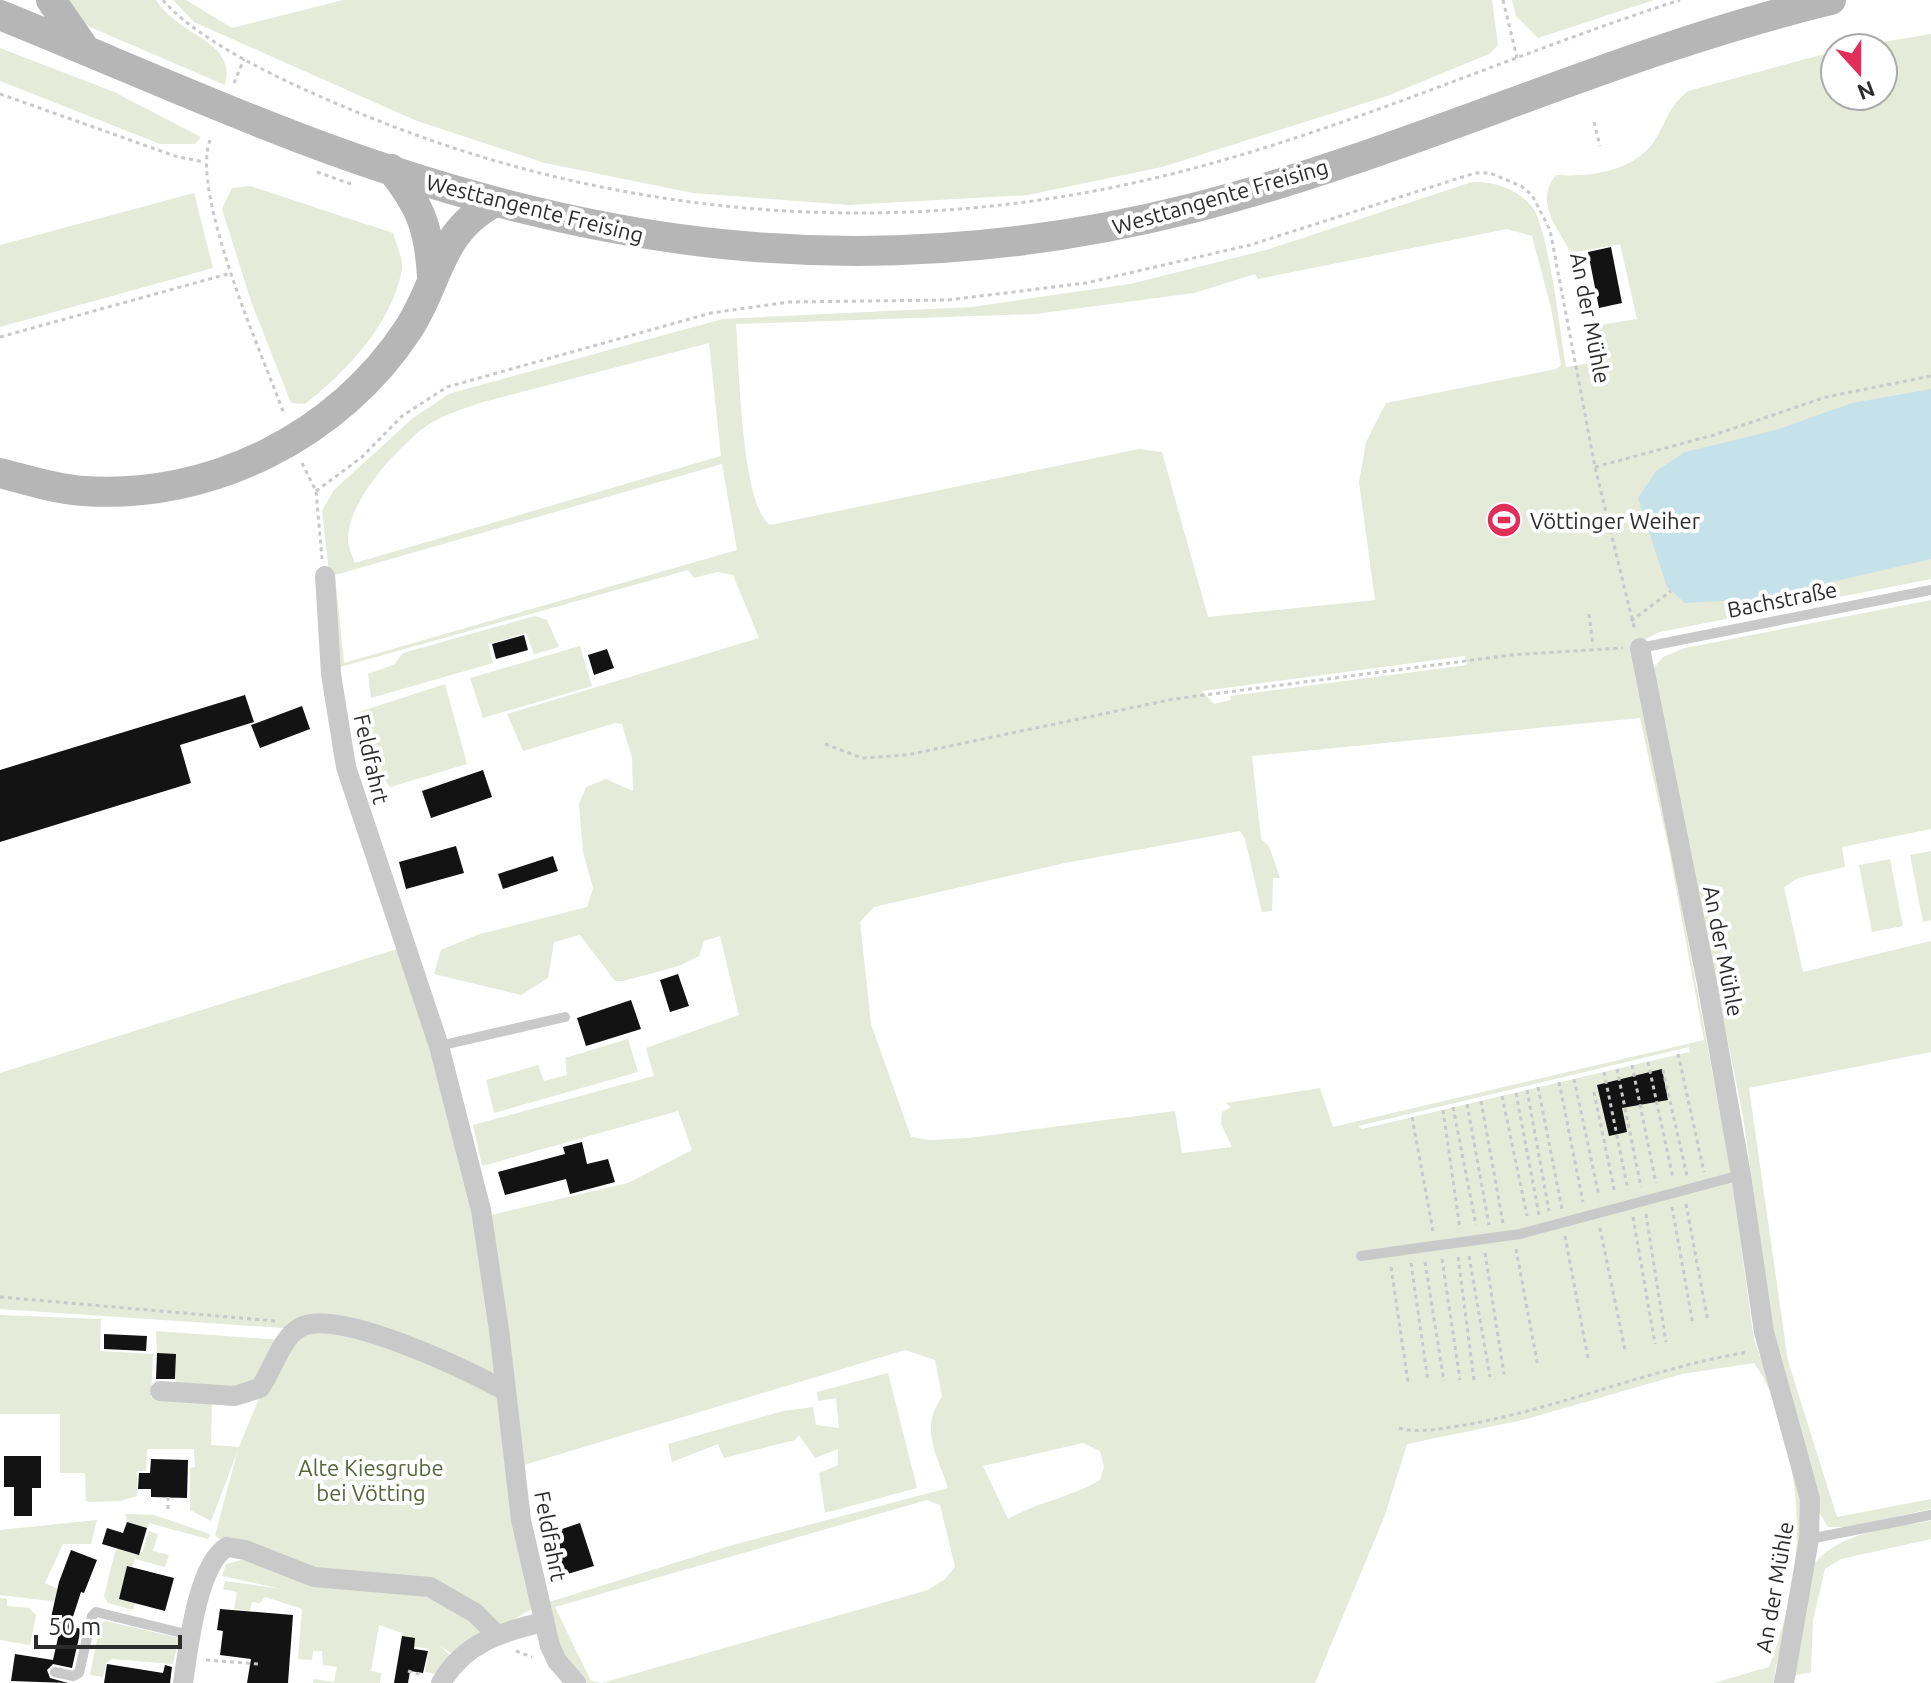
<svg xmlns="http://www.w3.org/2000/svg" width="1931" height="1683" font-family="Ubuntu,sans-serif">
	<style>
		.green { fill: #e5ead9; fill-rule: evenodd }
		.water { fill: #c5e2ea }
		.building { fill: #131313 }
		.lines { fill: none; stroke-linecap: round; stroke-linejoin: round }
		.path { stroke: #c9c9c9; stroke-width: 3; stroke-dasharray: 4 4; stroke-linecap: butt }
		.service { stroke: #c9c9c9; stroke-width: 10 }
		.minor { stroke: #c9c9c9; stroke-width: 20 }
		.secondary { stroke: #b6b6b6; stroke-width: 30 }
		.labels { text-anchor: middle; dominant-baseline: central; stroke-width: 8; stroke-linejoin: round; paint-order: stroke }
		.street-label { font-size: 22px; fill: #2c2c2c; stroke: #fff }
		.poi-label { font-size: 22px; fill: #2c2c2c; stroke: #fff; text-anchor: start }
		.park-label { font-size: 22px; fill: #56663a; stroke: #fff }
	</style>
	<rect width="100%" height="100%" fill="#fff"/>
	<path class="green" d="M62,0H156C179,37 237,40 225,85L90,27L71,13Z
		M173,0H186L232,28L343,0H1492L1498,45L1489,54L1387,96L1162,167L1028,195L848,205L693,193L545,163L417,121L194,22Z
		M1512,0H1654L1538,38L1516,16Z
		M1931,34V579L1660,632L1643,640L1637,666L1731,1173L1754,1340L1785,1425L1801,1494L1802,1555L1775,1671L1776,1683H1714L1769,1667C1800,1586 1806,1514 1783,1431C1776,1406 1769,1383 1754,1363L1682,1374L1523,1420L1407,1444L1385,1515L1315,1683H584C562,1658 554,1634 546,1603L729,1546L948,1488C937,1455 919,1428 942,1397L935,1360L905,1350L524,1465L491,1215L628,1183L692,1150L678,1111L482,1166L473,1125L654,1076L646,1048L739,1015L720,936L704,941L699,956L679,966L623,981H615L580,935L554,942L548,978L521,995L434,974L441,950L477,935L587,907L593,888L583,852L579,804L586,787L606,779L633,791L632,758L622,724L615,723L523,751L507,714L759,638L733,575L717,572L694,578L688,570L340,667L322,511L334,490L413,418L449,394L473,387L723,319L972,307L1130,284L1266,250L1472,182C1494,181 1519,189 1533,208C1549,232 1560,333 1566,367L1592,363L1587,327L1637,319L1620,244L1571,253C1559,229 1533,202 1556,175C1590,177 1631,172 1653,143C1666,124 1669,105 1688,91L1835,51V96H1883V48H1846ZM1507,229L1532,236L1551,308L1561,365L1556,369L1386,403L1366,442L1359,482L1375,600L1208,617L1162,452L1139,449L770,525C741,505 739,363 736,324L1035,314L1194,293L1255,274L1258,279ZM709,343L721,456L355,563C352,555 348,546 348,539C348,501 396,449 425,427C442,415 463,409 483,402ZM722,464L737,550L344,663L335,575ZM1465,656L1467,665L1230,696L1231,700L1214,704L1202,691ZM1640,718L1669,850L1704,1040L1333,1127L1320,1088L1226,1103L1231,1107L1222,1112L1221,1124L1232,1147L1182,1153L1175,1111L969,1138L930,1140L911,1137L871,1024L860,922L874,907L1065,863L1240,831L1245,839L1262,912L1272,911L1273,878H1280L1269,846L1261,839L1252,756ZM1689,1047L1690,1052L1676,1055L1362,1129L1358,1126ZM1083,1443L1100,1451L1104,1467L1100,1480C1070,1498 1037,1502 1008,1519L983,1466ZM927,1500L940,1505L955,1567L945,1579L928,1590L602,1683L591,1681L555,1607Z
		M0,48L114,92L201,137L195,144H160L0,81Z
		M250,186L393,233C396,243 403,259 402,269C392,324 346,372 305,404L291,403L252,304L222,209L232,188Z
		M194,193L213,268L0,327V245Z
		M1931,600V829L1842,847L1845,867L1798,878L1784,887L1803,972L1931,941V1052L1749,1088L1788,1361L1837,1517L1931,1499V1509L1848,1527H1828L1817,1509L1774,1340L1743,1116L1652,670L1663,657L1685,648Z
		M535,616L547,620L559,647L534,654L526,633L488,644L493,663L371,698L368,674L395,664L403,653Z
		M580,646L592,686L483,718L470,678Z
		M445,684L467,764L390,787L369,759L359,712Z
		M1931,851V920L1923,922L1910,855Z
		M1890,859L1903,926L1872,932L1859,865Z
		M400,948L436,1050L479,1227L535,1607L454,1655L439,1645L452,1657L436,1674L425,1672L429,1649L400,1644L402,1633L379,1625L371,1671L381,1673L380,1683H313L314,1679L334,1682L337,1667L323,1665L322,1651H313L312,1660L298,1659L302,1609L265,1597L260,1603L252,1602L250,1611L234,1609L237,1592L223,1589L225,1581L282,1589L222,1576L226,1564L245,1559L215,1535L238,1450L211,1521L190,1510V1468L195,1467L194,1449H147L146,1471H137V1496L120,1501L90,1502L86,1501L85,1473H60V1414H0V1315L101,1319L100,1351L153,1354L151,1397L212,1399L211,1445L239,1447L264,1386L241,1392L176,1388V1355L157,1353L156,1331L280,1340L284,1328L0,1309V1073Z
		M628,1039L638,1072L494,1113L486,1080L538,1065L544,1081L567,1075L565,1058Z
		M888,1373L917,1488L825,1513L819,1473L838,1465V1449L815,1458L799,1435L795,1440L724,1458L718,1444L672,1462L668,1444L783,1411L813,1407L816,1425L839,1428L836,1398L818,1401L817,1392Z
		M125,1514L154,1515L210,1534L208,1539L149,1523L147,1528L127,1522Z
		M97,1520L91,1544H63L45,1583L62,1591L60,1602L0,1595V1530Z
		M1931,1521V1539L1841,1559L1825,1569L1813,1620L1811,1672L1791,1676L1813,1565C1841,1531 1890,1528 1931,1521Z
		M149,1531L158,1534L153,1551L169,1555L165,1567L135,1559L132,1567L127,1566L119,1599L135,1603L133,1610L108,1603L104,1596L115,1552L120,1546L142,1552Z
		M0,1598L7,1599V1606L29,1608L36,1615L30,1645L0,1640Z
		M105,1621L179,1638L173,1664L112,1659L106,1663L103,1677L90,1675L100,1625Z"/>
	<path class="water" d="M1931,389V559L1759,599L1685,603L1667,587L1638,498L1656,471L1685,452L1776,430L1852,403Z"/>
	<path class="building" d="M1611,247L1622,303L1599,308L1588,252Z
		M524,635L528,650L496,659L492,644Z
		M607,649L614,668L594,675L588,655Z
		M245,695L254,722L180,745L191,783L0,842V770Z
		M302,706L310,729L260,748L251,725Z
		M483,770L492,797L431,818L422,791Z
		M456,846L464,873L406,889L399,862Z
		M553,856L558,871L503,889L498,874Z
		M678,974L689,1006L670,1012L660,980Z
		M631,1000L641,1029L586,1046L577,1018Z
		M1662,1069L1668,1100L1622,1108L1627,1132L1609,1136L1597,1085Z
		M582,1142L587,1164L608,1159L615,1182L570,1194L566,1179L505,1195L498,1172L565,1154L563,1147Z
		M104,1334L147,1336L146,1351L104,1349Z
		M157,1353L176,1354L175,1379H156Z
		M4,1456H41V1488H32V1516H14V1487H4Z
		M151,1459L188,1460L187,1498L151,1497V1489H138L139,1473H150Z
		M127,1522L147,1528L139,1555L102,1544L107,1528L123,1533Z
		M580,1523L594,1566L561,1576L547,1534Z
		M71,1550L97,1560L84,1593L81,1592L70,1626L81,1629L72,1668L53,1664L47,1670L50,1678L68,1683L11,1681L15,1654L53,1660L61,1624L50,1622L59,1582Z
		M127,1566L174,1578L165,1611L119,1599Z
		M220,1609L293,1615L288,1683H247L251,1659L220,1655L223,1631L217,1630Z
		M402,1636L415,1638L414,1649L428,1651L423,1673L410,1671L408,1683H394Z
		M107,1664L163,1673L165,1665L172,1667L170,1683H104Z"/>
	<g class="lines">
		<path class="path" d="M163,0C208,54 348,110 416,135C646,218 894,236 1133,183C1321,142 1497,59 1680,0
			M1503,0L1517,58
			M234,83L244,59
			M0,94L178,157L205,162
			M1594,122L1600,146
			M210,140C190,194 263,356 284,414
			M317,172L351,184
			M0,337L231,273
			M302,463L316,491L322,559
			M1595,467L1714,435L1826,397L1931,376
			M316,491L362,457L402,416L447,387L711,313L789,302L948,300L1086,283L1250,245L1475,173H1490L1521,186L1532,195L1550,230L1595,467L1635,631
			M1589,614L1593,646
			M1631,621L1671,591
			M825,744L862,758L907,755L1174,699L1511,655L1623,648
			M1678,1054L1704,1172
			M1648,1062L1673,1178
			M1632,1065L1656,1183
			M1617,1069L1641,1187
			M1663,1070L1687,1176
			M1604,1072L1628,1190
			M1574,1079L1599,1196
			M1559,1082L1583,1202
			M1538,1087L1562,1209
			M1527,1090L1549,1211
			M1594,1092L1615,1194
			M1516,1093L1539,1215
			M1502,1096L1527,1216
			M1481,1101L1503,1223
			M1467,1104L1489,1225
			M1453,1107L1476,1225
			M1443,1110L1460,1229
			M1412,1117L1433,1231
			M1686,1204L1708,1322
			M1672,1207L1693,1325
			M1646,1214L1666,1342
			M1633,1217L1655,1344
			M1600,1228L1625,1350
			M1565,1236L1588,1358
			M1516,1249L1538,1367
			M1485,1253L1504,1374
			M1469,1256L1490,1377
			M1458,1257L1474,1380
			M1442,1259L1460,1380
			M1425,1262L1444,1381
			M1411,1263L1428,1381
			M1391,1267L1408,1382
			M0,1297L275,1321
			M1399,1428C1421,1434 1442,1428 1465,1425C1561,1408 1652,1368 1748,1352
			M168,1497V1511
			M516,1651L532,1657
			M206,1660L258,1664
			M408,1671L422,1675"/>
		<path class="service" d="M1640,648L1931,590
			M439,1046L565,1017
			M1361,1256L1520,1234L1741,1175
			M1809,1539L1931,1515
			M55,1672L73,1676L79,1673L92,1616L96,1612L190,1635"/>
		<path class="minor" d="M325,576L331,674L346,767L439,1046L481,1210L499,1330L521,1520L550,1646L557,1661L576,1683
			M1640,648L1707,983L1741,1175L1764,1332L1810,1499L1809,1539L1784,1683
			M160,1391L235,1396L260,1388C273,1370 281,1337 301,1327C339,1308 467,1370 504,1390
			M183,1683C188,1651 197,1564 227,1547L245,1550L314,1577L430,1587L475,1613L495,1633
			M441,1683C464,1643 501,1632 543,1622"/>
		<path class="secondary" d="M51,0L85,49
			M0,15C89,51 177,90 266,125C577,249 865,291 1193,208C1410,153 1613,52 1831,0
			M391,169C421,207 429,228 432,276
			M0,473C27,480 55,489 83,491C210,500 339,436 409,328C440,280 438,232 495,202"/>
	</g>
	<defs>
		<g id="stadium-disc" transform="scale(1.8)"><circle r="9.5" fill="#e32e59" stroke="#fff"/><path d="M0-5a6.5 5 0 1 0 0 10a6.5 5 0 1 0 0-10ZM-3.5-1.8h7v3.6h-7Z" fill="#fff"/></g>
	</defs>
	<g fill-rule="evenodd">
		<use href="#stadium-disc" x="1504" y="520"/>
	</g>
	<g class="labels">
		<g class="street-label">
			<text transform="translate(1220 196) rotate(-16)">Westtangente Freising</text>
			<text transform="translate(535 208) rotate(14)">Westtangente Freising</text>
			<text transform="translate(1591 318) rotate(79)">An der Mühle</text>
			<text transform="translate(1782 599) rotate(-11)">Bachstraße</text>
			<text transform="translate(372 759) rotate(77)">Feldfahrt</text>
			<text transform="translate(1724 951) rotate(79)">An der Mühle</text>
			<text transform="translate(551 1536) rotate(79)">Feldfahrt</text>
			<text transform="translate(1774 1587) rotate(-80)">An der Mühle</text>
		</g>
		<g class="poi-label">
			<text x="1530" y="520">Vöttinger Weiher</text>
		</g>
		<g class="park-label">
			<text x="371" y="1467">Alte Kiesgrube<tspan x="371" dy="25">bei Vötting</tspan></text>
		</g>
	</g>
	<g transform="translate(1859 72) rotate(159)"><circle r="38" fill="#ffffff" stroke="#ababab" stroke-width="2"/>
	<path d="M0-6L14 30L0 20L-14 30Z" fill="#e32e59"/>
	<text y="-12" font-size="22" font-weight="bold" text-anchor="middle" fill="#2c2c2c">N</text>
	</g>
	<path d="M36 1635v12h144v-12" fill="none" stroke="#2c2c2c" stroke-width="4"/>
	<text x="48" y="1635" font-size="24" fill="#2c2c2c" stroke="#ffffff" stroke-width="6" paint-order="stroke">50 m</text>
</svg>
